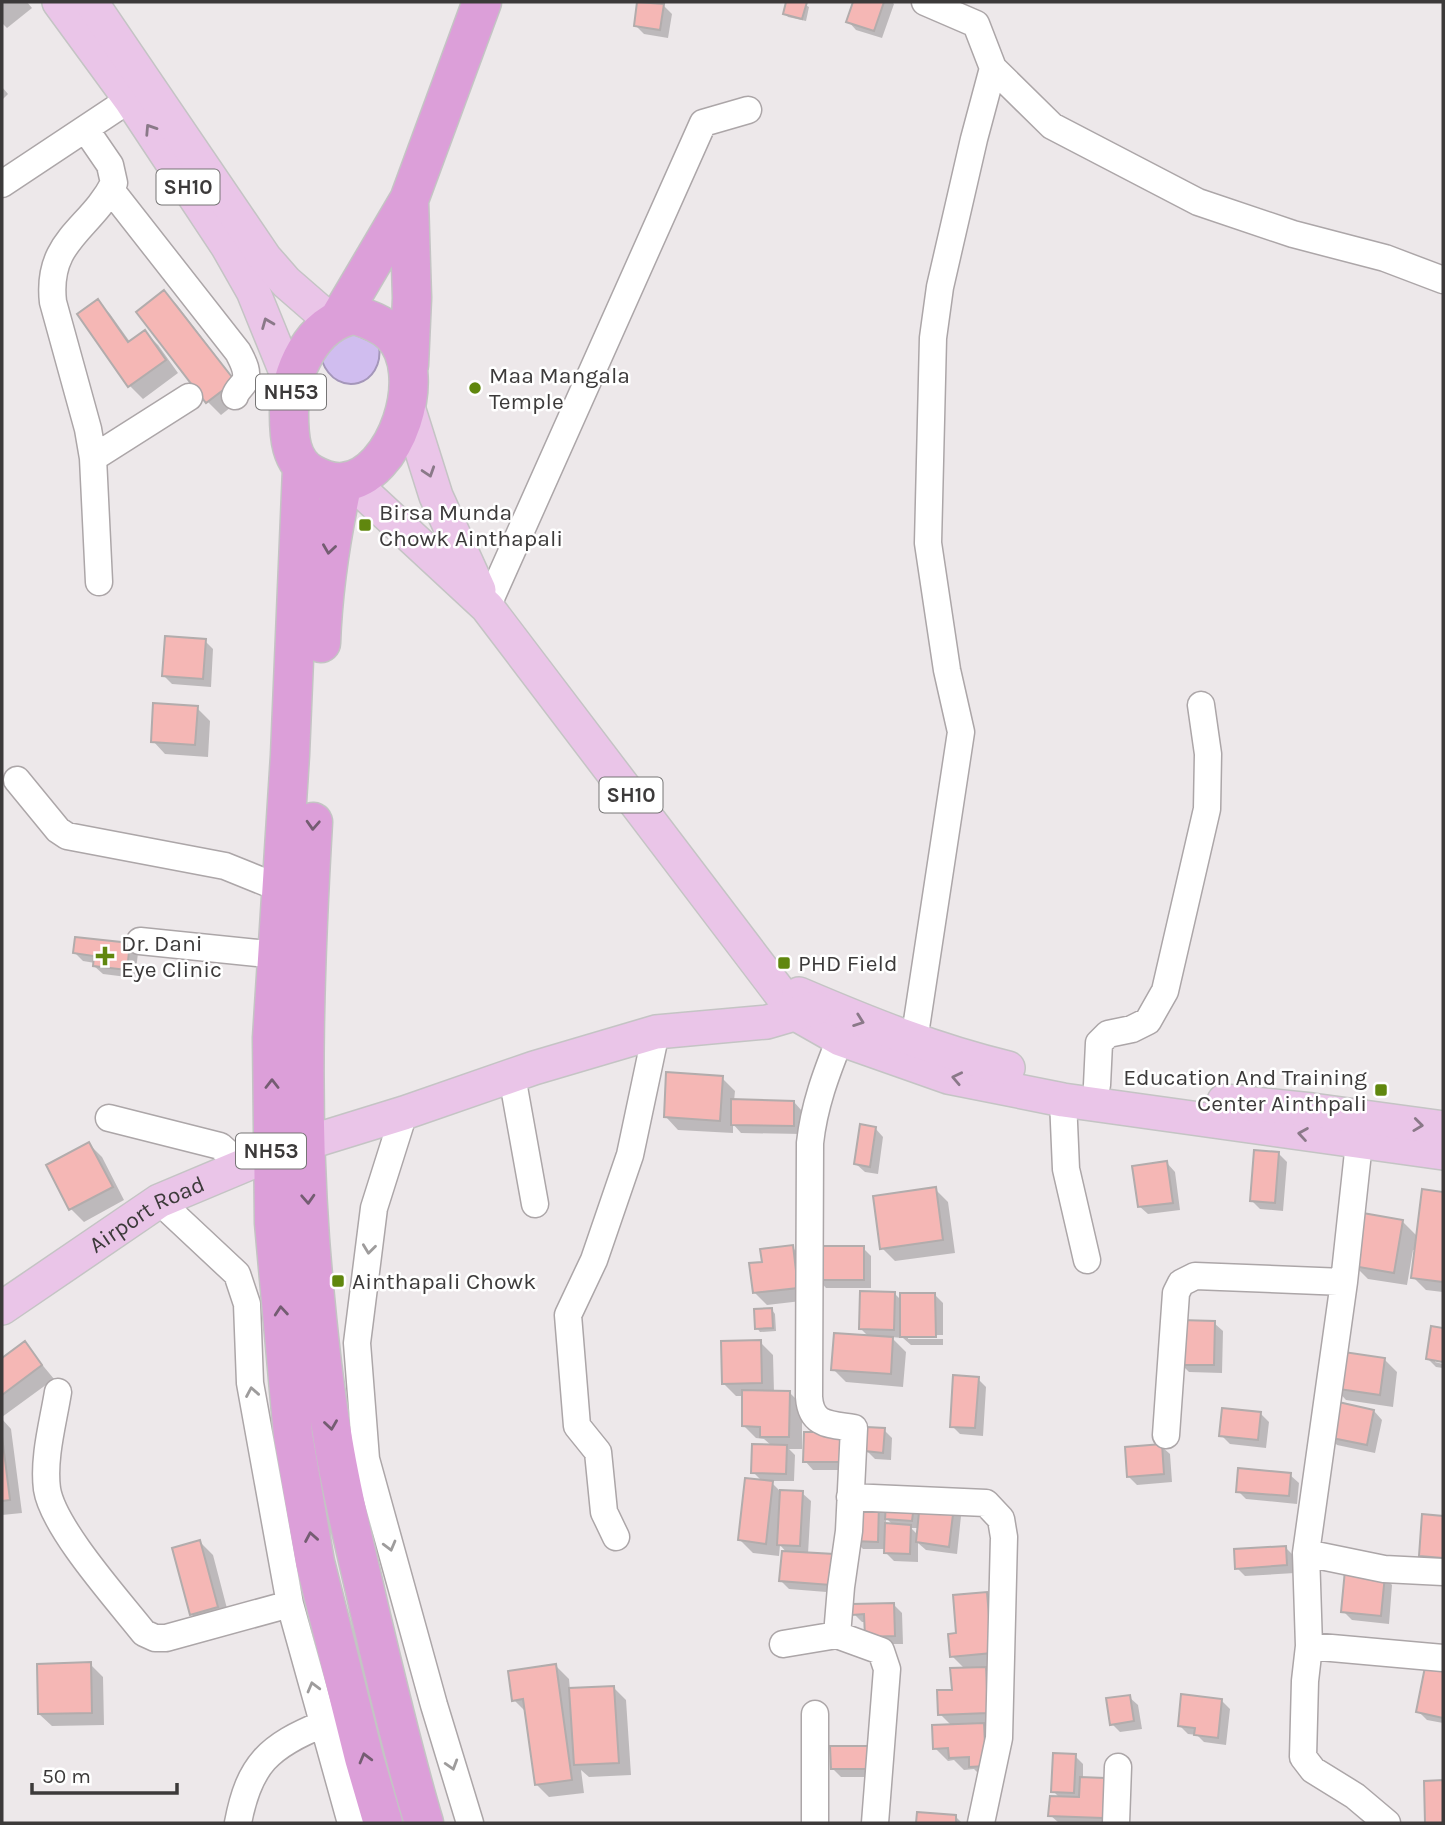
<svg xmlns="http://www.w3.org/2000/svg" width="1445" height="1825" font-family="Karla,sans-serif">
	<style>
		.water { fill: #d0bdef; stroke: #a496b9; stroke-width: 2 }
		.shadow { fill: #0003; fill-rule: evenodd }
		.building { fill: #f5b7b5; stroke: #b2acac; stroke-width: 2 }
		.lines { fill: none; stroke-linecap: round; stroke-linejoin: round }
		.minor-casing { stroke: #aca6a8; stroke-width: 29 }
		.major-casing { stroke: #c4c4c4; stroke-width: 36 }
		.highway-casing { stroke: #c4c4c4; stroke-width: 41 }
		.minor { stroke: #fff; stroke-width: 26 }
		.major { stroke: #eac5e8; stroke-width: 33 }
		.highway { stroke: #dc9fd9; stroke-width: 38 }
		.oneway { stroke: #8a7988 }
		.oneway2 { stroke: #745d72 }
		.oneway3 { stroke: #9e9c9c }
		.poi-dot { fill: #60870e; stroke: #fff; stroke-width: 2.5 }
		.labels { text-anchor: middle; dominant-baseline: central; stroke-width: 5; stroke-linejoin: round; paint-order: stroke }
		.shield { fill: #fff; stroke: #767575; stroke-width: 2 }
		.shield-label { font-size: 21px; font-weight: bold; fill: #3c3a3a }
		.poi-label { font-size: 23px; fill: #3c3a3a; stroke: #fff; text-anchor: start }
		.street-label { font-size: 23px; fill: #3c3a3a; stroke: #fff }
	</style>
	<rect width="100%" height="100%" fill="#ede8ea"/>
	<path class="water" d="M338,327L379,345C385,386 337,400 322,361Z"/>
	<path class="shadow" d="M2,2H27L32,8L7,28L2,23Z
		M639,2L663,5L672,14L668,38L644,34L636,26Z
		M788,2H800L809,7L806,21L788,17L785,13Z
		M854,2H892L894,4L882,38L856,30L848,21Z
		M2,87L8,94L2,100Z
		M164,292L177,305L246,395L221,415L208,402L138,312Z
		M98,301L110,314L130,342L145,332L158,345L178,373L143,399L130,386L79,314Z
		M205,641L213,649L211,687L172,684L164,676Z
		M197,708L210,721L208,757L165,754L153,741Z
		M129,945L138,953L135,978L103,974L94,966L95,963L83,961L75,953Z
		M722,1078L735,1091L734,1101L794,1102L802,1111V1134L741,1133L733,1124V1133L678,1130L666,1117Z
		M875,1128L883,1137L878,1174L865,1172L856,1164Z
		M89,1144L102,1157L124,1200L84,1222L71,1209Z
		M1279,1154L1287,1162L1283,1211L1260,1209L1252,1201Z
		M1167,1163L1175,1172L1180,1210L1148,1214L1139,1206Z
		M935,1189L948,1202L955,1253L895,1261L882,1248Z
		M1423,1191L1443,1194V1292L1426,1290L1413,1277L1416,1250H1413L1407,1285L1368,1279L1355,1266L1403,1222L1418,1237Z
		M792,1247L805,1260L810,1300L767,1305L754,1292L763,1263Z
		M863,1248L871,1256V1288H826L818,1279Z
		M894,1293L902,1301L935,1295L943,1303V1335H908V1339H943V1345H911L903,1338L891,1337L906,1352L903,1387L846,1382L833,1369L869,1337L861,1329Z
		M772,1310L775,1314L776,1331L760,1332L757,1328Z
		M1214,1323L1223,1331L1222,1373L1189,1372L1181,1364Z
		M1433,1328L1443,1330V1360L1435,1359V1362L1443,1364V1368L1436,1367L1428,1359Z
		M760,1342L773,1355L774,1392H789L802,1405V1449H789L795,1455L794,1481H770L781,1492L802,1493L811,1501L808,1554L839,1593L789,1589L781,1581L787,1553L780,1545L779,1556L753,1553L740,1540L763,1482L753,1472L772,1446L764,1439L756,1438L743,1425L744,1396H736L723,1383Z
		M25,1344L54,1379L2,1417V1361Z
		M1384,1359L1397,1372L1393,1407L1346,1400L1334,1387Z
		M978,1379L986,1387L983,1436L960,1434L952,1426Z
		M1374,1411L1382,1420L1375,1453L1337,1445L1329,1436Z
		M1260,1413L1269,1422L1266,1448L1230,1444L1221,1435Z
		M2,1419L11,1429L22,1513L2,1515Z
		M884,1430L892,1438L891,1460L875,1459L867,1451Z
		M841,1434L849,1470H813L805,1461Z
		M1161,1446L1170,1454L1172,1482L1137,1485L1129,1477Z
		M1290,1475L1299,1483L1297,1504L1246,1499L1238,1491Z
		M878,1504L887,1513L913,1507L953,1508L961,1516L957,1554L926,1550L918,1543V1562L894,1561L886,1553V1549H863L855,1541ZM886,1518L894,1526L886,1525ZM911,1528H919L918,1535Z
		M1424,1516L1443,1517V1565L1429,1564L1421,1555Z
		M200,1542L213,1555L230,1620L204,1627L191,1614Z
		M1285,1547L1294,1556L1295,1573L1245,1576L1237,1568Z
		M1384,1576L1392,1585L1389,1624L1352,1620L1343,1611Z
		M986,1594L999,1606L1004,1666L984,1668L998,1681L1000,1725L984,1726L996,1738L984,1779L974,1769L964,1770L954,1760L948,1761L935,1748L952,1726L940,1714L965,1669L952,1656L958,1635Z
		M894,1605L902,1613L903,1644H875L866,1622H862L854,1614Z
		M90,1664L103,1677L104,1725L52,1726L39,1714Z
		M556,1666L569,1679L570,1690L613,1687L626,1700L631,1775L589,1777L581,1770L584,1793L549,1797L536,1784L527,1713L514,1700Z
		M1427,1670L1443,1673V1723L1427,1720L1418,1711Z
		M1129,1697L1138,1705L1142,1729L1120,1732L1112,1724Z
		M1221,1700L1230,1709L1226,1745L1204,1742L1197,1735L1188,1734L1179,1725Z
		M832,1748L879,1777H841L833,1769Z
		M1075,1756L1083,1764V1779L1110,1823H1059L1050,1815L1060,1798L1053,1791Z
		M919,1813L955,1816L962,1823H918Z"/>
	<path class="building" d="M637,2L664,4L660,30L634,26Z
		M786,2H807L802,19L783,14Z
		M853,2H884L874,31L846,22Z
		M164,290L235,381L206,403L136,312Z
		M98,299L128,342L145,330L166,360L128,387L77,314Z
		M165,636L206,639L203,679L162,676Z
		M153,703L198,706L195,745L151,742Z
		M75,937L130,943L127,970L93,966L94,956L73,953Z
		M666,1072L723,1076L720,1121L664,1117Z
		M731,1099L794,1101V1126L731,1125Z
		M860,1124L876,1127L870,1167L854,1164Z
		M89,1142L113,1187L69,1210L46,1165Z
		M1254,1150L1279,1152L1275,1203L1250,1201Z
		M1167,1161L1173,1203L1138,1207L1132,1166Z
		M936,1187L943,1240L880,1249L873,1196Z
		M1422,1189L1443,1192V1282L1411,1278Z
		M1363,1213L1403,1220L1394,1273L1353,1266Z
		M793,1245L798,1288L753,1293L749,1263L762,1262L760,1249Z
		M817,1246H864V1280H816Z
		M860,1291L895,1292L894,1330L859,1329Z
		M900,1293H935L936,1337H900Z
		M772,1308L773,1328L755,1329L754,1309Z
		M1180,1320L1215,1321L1214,1365H1179Z
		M1431,1326L1443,1328V1362L1426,1359Z
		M834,1333L893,1337L891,1374L831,1370Z
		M761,1340L762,1383L722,1384L721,1341Z
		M25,1341L42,1365L2,1395V1358Z
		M1337,1351L1385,1358L1380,1395L1332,1388Z
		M953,1375L979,1377L975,1428L950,1427Z
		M742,1390L790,1391L789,1437H760V1427L742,1426Z
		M1334,1401L1374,1410L1367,1445L1327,1437Z
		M1222,1408L1261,1412L1258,1440L1219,1436Z
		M866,1427L885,1428L883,1453L865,1451Z
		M804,1432H842L841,1462H803Z
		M2,1436L10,1500L2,1501Z
		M752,1444L787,1445L786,1474L751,1473Z
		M1162,1444L1164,1474L1127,1477L1125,1447Z
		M1238,1468L1291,1473L1289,1496L1236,1492Z
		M745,1478L773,1481L766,1544L738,1540Z
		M780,1490L803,1491L800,1546L777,1545Z
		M920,1502L954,1506L949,1547L916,1542Z
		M853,1503H879L878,1542L853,1541Z
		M886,1503L914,1505L912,1521L885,1519Z
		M1422,1514L1443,1516V1558L1419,1556Z
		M885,1523L911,1525L910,1554L884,1553Z
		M200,1540L218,1607L190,1615L172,1548Z
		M1286,1546L1287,1565L1235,1569L1234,1549Z
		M782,1551L834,1554L831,1585L779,1581Z
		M1345,1570L1385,1575L1381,1616L1341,1612Z
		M987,1592L992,1653L950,1657L948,1634L956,1633L953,1595Z
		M894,1603L895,1636L865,1637L864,1614L852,1615V1604Z
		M91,1662L92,1713L38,1714L37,1664Z
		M556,1664L572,1780L535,1785L523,1699L512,1701L508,1671Z
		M986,1667L988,1713L938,1715L937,1690H952L950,1668Z
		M1425,1667L1443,1671V1718L1416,1712Z
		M614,1686L619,1763L574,1765L569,1688Z
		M1181,1694L1222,1699L1218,1738L1194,1735L1195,1728L1178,1726Z
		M1130,1695L1134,1721L1110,1725L1106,1698Z
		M984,1723L986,1766L969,1767V1757L949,1758L948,1748L933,1749L932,1725Z
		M830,1746H871V1769H831Z
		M1053,1753L1076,1754L1074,1793L1051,1792Z
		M1080,1777L1105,1778L1103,1818L1048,1816L1050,1796L1079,1797Z
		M1443,1780V1823H1425L1424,1781Z
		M917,1812L956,1815V1823H916Z"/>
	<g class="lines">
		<g class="minor-casing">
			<path id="minor" d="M925,2L976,24L993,68L1052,126L1198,202L1293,234L1385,258L1443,280
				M86,130L110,165L114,183C90,230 46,240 53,302L88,429L93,458L99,582
				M2,184L130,99
				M111,190L238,352C242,360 249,371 245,381C242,387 237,389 235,396
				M93,458L189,397
				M487,607L703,123L748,110
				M17,780L58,830L67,836L225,866L282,889
				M140,941L277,955
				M914,1041L961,732L947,670L928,543L933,338L940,287L974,139L993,68
				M512,1076L535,1204
				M1097,1085L1099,1043L1108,1034L1132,1029L1148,1021L1165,991L1207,809L1208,754L1201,705
				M1063,1100L1066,1169L1087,1260
				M404,1113L374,1208L357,1343L366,1459L434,1705L470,1823
				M109,1118L220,1146L230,1155L239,1168
				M1364,1125L1359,1143L1344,1282L1306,1553L1309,1646L1305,1681L1303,1757L1313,1770L1355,1796L1387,1823
				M159,1201L237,1274L247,1304L250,1383L290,1604L351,1823
				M58,1392C53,1423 43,1458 47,1489C53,1528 118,1600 144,1633L155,1638H166L290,1604
				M1166,1435L1176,1293L1181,1283L1195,1276L1344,1282
				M850,1497L986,1503L1001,1519L1004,1537L999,1738L981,1823
				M616,1537L604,1512L598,1452L577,1426L568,1315L594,1260L630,1155L656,1032
				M1306,1553L1384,1569L1443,1572
				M837,1635L881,1651L887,1669L875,1823
				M783,1644L837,1635L841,1587L849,1531L854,1428C830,1424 811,1426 809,1397L810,1143C814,1106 826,1074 840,1039
				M1309,1646L1443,1658
				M815,1714V1823
				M238,1823C249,1764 269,1746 323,1724
				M1116,1823L1118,1767"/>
		</g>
		<g class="major-casing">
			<g id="major">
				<path d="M59,2L130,99L228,247L253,291L292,387"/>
				<path d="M91,2L265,258L286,282L332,322"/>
				<path d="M408,407L436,496L479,590"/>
				<path d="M350,480L487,607L796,1014L840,1039L948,1077L1063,1100L1443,1153"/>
				<path d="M799,994C867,1023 936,1051 1008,1068"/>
				<path d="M1224,1101L1312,1110L1443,1128"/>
				<path id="s1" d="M2,1308L159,1201L271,1154L404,1113L534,1068L656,1032L767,1022L815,1008"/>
			</g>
		</g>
		<g class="highway-casing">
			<path id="highway" d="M355,315C368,319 382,324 392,334C431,373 396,477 343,482C332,483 321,479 312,474C290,462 289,436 289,413C289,374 312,321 355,315Z
				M340,317L409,200L482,2
				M409,365L412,298L409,200
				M302,469L290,755L272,1038L274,1223L293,1435L315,1562L364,1758L383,1823
				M321,643C323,588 331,536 343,482
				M313,822C305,960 300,1100 310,1239C315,1303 321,1369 332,1433C341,1492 356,1550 369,1608C386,1680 403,1753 424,1823"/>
		</g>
		<use href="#minor" class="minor"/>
		<use href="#major" class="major"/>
		<use href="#highway" class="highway"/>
	</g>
	<defs><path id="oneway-chevron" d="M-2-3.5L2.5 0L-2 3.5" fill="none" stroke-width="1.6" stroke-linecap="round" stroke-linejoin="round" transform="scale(1.75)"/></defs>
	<g class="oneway">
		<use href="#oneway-chevron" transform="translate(150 129) rotate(-123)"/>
		<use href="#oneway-chevron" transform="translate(267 323) rotate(-112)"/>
		<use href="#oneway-chevron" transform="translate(429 472) rotate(72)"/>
		<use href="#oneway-chevron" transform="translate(859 1021) rotate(20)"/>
		<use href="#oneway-chevron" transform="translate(957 1078) rotate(-168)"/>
		<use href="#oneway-chevron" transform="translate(1418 1125) rotate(7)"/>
		<use href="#oneway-chevron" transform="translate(1303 1134) rotate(-171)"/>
	</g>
	<g class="oneway2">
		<use href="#oneway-chevron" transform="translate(329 549) rotate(98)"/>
		<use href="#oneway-chevron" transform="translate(313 825) rotate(93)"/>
		<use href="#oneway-chevron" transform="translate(272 1084) rotate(-90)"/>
		<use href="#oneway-chevron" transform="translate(308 1199) rotate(87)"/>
		<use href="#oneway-chevron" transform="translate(281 1311) rotate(-95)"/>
		<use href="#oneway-chevron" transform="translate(331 1425) rotate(82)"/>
		<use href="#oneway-chevron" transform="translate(311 1537) rotate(-100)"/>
		<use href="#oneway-chevron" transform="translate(365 1758) rotate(-105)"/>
	</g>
	<g class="oneway3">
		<use href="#oneway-chevron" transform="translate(369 1249) rotate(97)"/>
		<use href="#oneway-chevron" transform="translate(252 1392) rotate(-100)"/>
		<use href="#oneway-chevron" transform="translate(390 1546) rotate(75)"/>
		<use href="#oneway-chevron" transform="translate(313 1687) rotate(-105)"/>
		<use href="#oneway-chevron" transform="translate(452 1765) rotate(73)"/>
	</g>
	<g class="poi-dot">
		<circle cx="475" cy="388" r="7"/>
		<rect x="358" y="518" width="14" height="14" rx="3.5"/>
		<path d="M101.5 945.5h7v7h7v7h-7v7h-7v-7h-7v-7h7z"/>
		<rect x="777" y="956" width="14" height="14" rx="3.5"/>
		<rect x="1374" y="1083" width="14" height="14" rx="3.5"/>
		<rect x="331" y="1274" width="14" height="14" rx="3.5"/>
	</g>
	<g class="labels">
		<g class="shield">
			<rect x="156.5" y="169.5" width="63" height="35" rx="5"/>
			<rect x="256" y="374.5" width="70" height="35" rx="5"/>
			<rect x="599.5" y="777.5" width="63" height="35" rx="5"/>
			<rect x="236" y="1133.5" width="70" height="35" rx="5"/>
		</g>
		<g class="shield-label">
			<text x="188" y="187">SH10</text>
			<text x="291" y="392">NH53</text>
			<text x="631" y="795">SH10</text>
			<text x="271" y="1151">NH53</text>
		</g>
		<g class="poi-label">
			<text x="489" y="375">Maa Mangala<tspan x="489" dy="26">Temple</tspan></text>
			<text x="379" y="512">Birsa Munda<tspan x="379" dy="26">Chowk Ainthapali</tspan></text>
			<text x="121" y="943">Dr. Dani<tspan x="121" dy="26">Eye Clinic</tspan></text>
			<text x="798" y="963">PHD Field</text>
			<text x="1367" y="1077" text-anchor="end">Education And Training<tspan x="1367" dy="26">Center Ainthpali</tspan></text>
			<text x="352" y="1281">Ainthapali Chowk</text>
		</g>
		<g class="street-label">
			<text stroke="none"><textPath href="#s1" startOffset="173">Airport Road</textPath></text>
		</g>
	</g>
	<rect width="1445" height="1825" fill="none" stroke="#3c3a3a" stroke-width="7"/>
	<path d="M32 1783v10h145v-10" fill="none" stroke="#3c3a3a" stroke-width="3.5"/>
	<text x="42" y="1783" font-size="21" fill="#3c3a3a" stroke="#ffffff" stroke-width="5" paint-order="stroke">50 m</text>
</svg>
